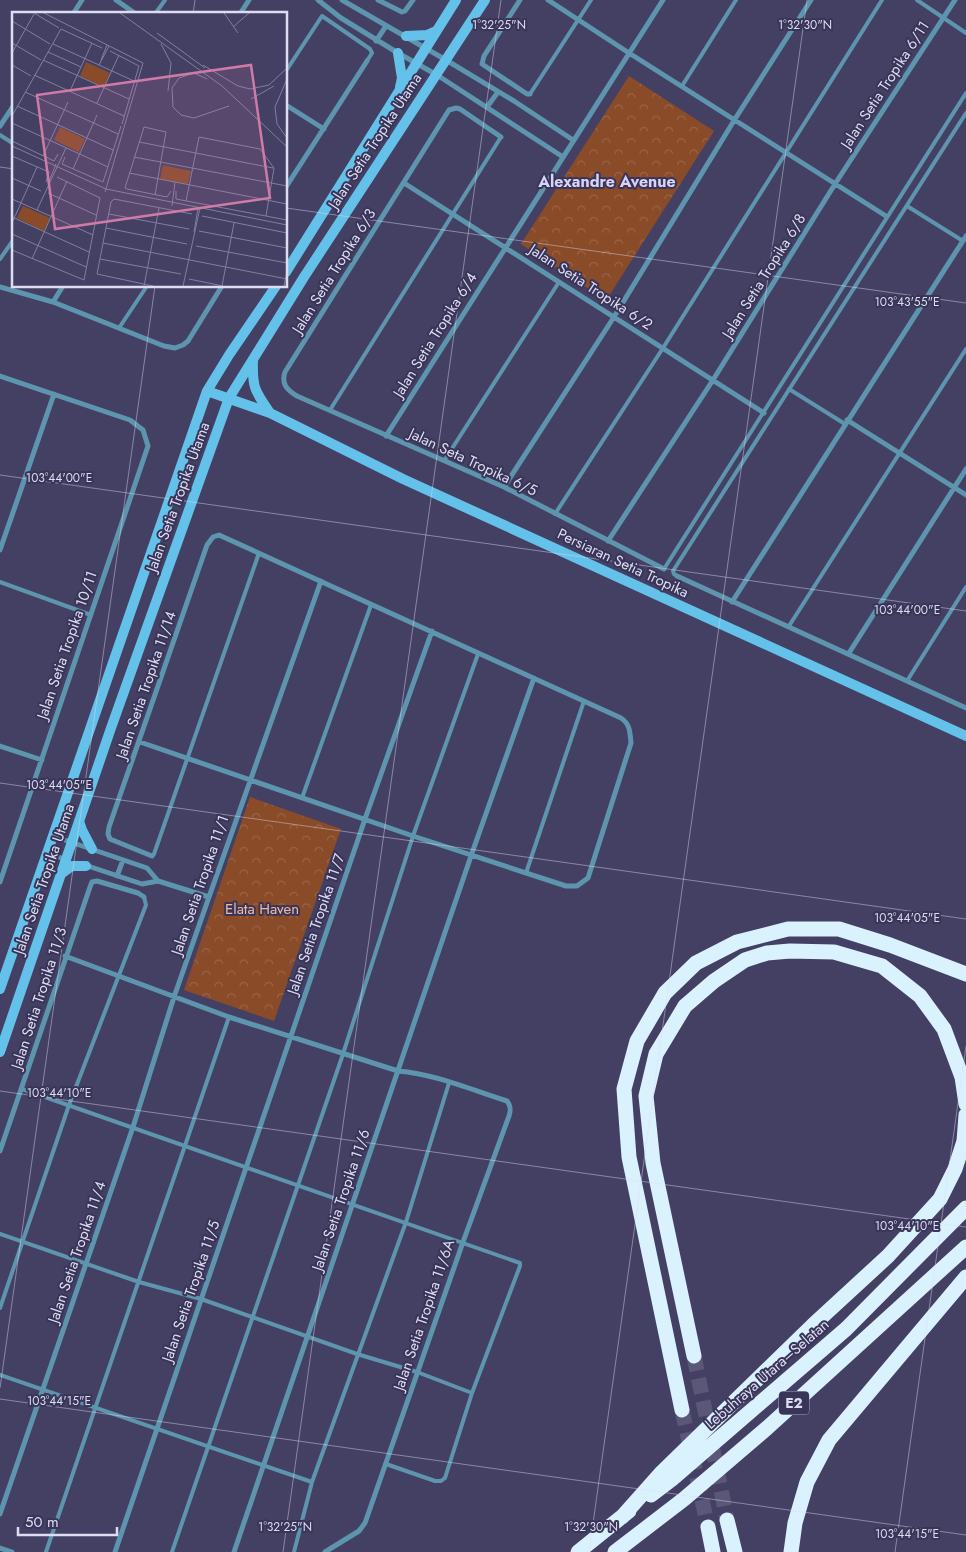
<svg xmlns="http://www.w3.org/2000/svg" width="966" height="1552" font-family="Jost,sans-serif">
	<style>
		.forest { fill: url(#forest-crowns) }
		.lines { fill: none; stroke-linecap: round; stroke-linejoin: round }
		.highway-tunnel { stroke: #5b5779; stroke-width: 15; stroke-dasharray: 15 8; stroke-linecap: butt }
		.lane { stroke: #5e95ae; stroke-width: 4 }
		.street { stroke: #5e95ae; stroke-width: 5 }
		.secondary { stroke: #64c1e9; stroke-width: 10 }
		.highway { stroke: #d9f2fe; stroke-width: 15 }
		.ticks { fill: none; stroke: #dedcf3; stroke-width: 1; stroke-opacity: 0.45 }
		.labels { text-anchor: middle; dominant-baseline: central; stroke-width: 4; stroke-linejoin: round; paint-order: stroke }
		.shield { fill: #393558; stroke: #acaac4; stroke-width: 1 }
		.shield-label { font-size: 14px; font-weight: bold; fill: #dedcf3 }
		.street-label { font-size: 15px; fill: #dedcf3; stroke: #393558 }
		.park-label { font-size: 15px; fill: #f0ba9e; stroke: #393558 }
		.neighbourhood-label { font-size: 16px; font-weight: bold; fill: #d7d4f8; stroke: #393558 }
		.inset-road { fill: none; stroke: #827e9d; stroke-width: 1 }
		.view { fill: #d07aa7; fill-opacity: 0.15; stroke: #d07aa7; stroke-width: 2.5 }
		.inset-edge { fill: none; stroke: #dedcf3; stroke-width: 2.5 }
		.ticks-label { font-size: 12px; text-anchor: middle; fill: #dedcf3; stroke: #393558; stroke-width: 4; stroke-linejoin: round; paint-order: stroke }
	</style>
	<defs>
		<pattern id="forest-crowns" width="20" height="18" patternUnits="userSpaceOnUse" patternTransform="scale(1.25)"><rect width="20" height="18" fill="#8a4b28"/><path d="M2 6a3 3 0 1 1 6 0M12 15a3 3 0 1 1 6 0" fill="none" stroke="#9a6448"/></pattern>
	</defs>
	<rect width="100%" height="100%" fill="#444064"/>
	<path class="forest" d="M629,76L714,131L607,299L575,281L521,244Z
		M250,797L341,829L274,1021L184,990Z"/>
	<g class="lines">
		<path class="highway-tunnel" d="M694,1356L727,1520
			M682,1410L708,1527"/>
		<path class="lane" d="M917,0L966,33
			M155,14L165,0
			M286,71L322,16L370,49L372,53L367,61
			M682,86L736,0
			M530,94L591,0
			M0,135L14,144
			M907,206L963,241
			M0,259L14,239
			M119,328L147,286
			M789,389L845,424
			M330,410L501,137
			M444,461L559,282
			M555,514L663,348L882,0
			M664,569L966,93
			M677,576L674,574L673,571L966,113
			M0,582L91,615
			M789,626L966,349
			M907,681L966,587
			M302,798L371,605
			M152,856L154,854L259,553
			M526,873L584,701
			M22,1089L520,1263V1266L472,1393L445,1478L441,1481H435L386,1464
			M0,1234L139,1282L201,1299L357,1354L417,1372L472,1393
			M0,1308L69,1105L146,905L144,897
			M0,1375L312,1482
			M46,1552L229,1017
			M172,1552L343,1054L413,836L478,654
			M294,1552L312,1482L406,1222L449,1083"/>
		<path class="street" d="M116,0L136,14
			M318,0L341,18L398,53L437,75L563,157
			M342,0L446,60L514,101L573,140
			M378,0L402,12L405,11L413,0
			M520,0L484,56L482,64L527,94H530
			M548,0L629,53L886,216
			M73,14L82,0
			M240,14L249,0
			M376,41L386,26
			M286,105L324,129
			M487,107L498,92
			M0,126L14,105
			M501,137L460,109L456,108L449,110L285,372C281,384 287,390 297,396L504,487L664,569
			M404,183L764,413
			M286,187L367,61
			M0,287L53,302L164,346L175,348L183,345L188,341L222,286
			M53,302L63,286
			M0,376L130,420L143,430L148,446L0,882
			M847,420L966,495
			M386,436L663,0
			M504,487L614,317L735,119L811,0
			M608,541L713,380L835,184L955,0
			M0,550L54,394
			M677,576L966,708
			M732,602L966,236
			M849,653L966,469
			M140,742L413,836L566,886H577L588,878L631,743C630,732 630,724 621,718L219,535L213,537L207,545L109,827L108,834L110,839L152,856
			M0,746L42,760
			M53,836L147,868L158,881
			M47,853L67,860
			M85,865L142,884L158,881L209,897
			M117,876L123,860
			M65,956L229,1017L398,1071C435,1074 472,1090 507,1101C511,1106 511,1110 509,1116L463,1242L365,1523L359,1531L325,1552
			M0,1151L90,887L92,882L97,881L138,893L144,897
			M0,1514L133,1127L174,997L209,897L321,581
			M0,1548L12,1552
			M115,1552L365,819L432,631
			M234,1552L471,856L534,678"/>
		<path class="secondary" d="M406,36L427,35L436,31
			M398,53L402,78L400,87
			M286,272L456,0
			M253,360C252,388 255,391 270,413
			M207,391L270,413L403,479L966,736
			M79,821L82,830L92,849
			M61,874L72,866H86
			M0,989L207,391L229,355L276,286
			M0,1052L111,728L229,398L304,277L485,0"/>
		<path class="highway" d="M694,1356L653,1163L646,1096L656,1054L685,1006L714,981L745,960L767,953L790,951L834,952L882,966L920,996L944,1029L962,1077L966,1104
			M682,1410L629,1157L624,1089L637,1041L665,993L696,963L737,942L788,929H839L890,945L966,974
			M651,1495L672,1479L846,1329L966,1208
			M622,1517L662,1472L813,1325L888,1256L940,1199L955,1169L964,1141L966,1115
			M727,1520L735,1552
			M708,1527L713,1552
			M578,1552L629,1511
			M615,1552L684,1499L767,1428L966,1247
			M791,1552L795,1523L807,1482L829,1440L966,1277"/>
	</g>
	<path class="ticks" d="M193,14L195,0M0,167L14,169M286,208L966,303M0,475L966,611M0,783L966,919M0,1091L966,1227M0,1388L155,286M0,1399L966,1535M283,1552L501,0M589,1552L807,0M895,1552L966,1046"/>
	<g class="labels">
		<rect class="shield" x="779" y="1391.5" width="30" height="23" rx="4"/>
		<g class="shield-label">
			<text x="794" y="1403">E2</text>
		</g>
		<g class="street-label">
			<text transform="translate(885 85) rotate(-57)">Jalan Setia Tropika 6/11</text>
			<text transform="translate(375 141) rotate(-57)">Jalan Setia Tropika Utama</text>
			<text transform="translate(334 271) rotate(-58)">Jalan Setia Tropika 6/3</text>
			<text transform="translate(764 276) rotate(-58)">Jalan Setia Tropika 6/8</text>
			<text transform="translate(591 287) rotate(33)">Jalan Setia Tropika 6/2</text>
			<text transform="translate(435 335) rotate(-58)">Jalan Setia Tropika 6/4</text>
			<text transform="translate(473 462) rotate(25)">Jalan Seta Tropika 6/5</text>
			<text transform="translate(178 497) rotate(-70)">Jalan Setia Tropika Utama</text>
			<text transform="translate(623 563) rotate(25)">Persiaran Setia Tropika</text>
			<text transform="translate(67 645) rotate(-71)">Jalan Setia Tropika 10/11</text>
			<text transform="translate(146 685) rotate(-71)">Jalan Setia Tropika 11/14</text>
			<text transform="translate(44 879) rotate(-71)">Jalan Setia Tropika Utama</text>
			<text transform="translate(200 885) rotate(-71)">Jalan Setia Tropika 11/1</text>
			<text transform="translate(316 924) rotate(-71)">Jalan Setia Tropika 11/7</text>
			<text transform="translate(39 998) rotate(-72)">Jalan Setia Tropika 11/3</text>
			<text transform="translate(341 1200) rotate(-71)">Jalan Setia Tropika 11/6</text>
			<text transform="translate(77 1252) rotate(-71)">Jalan Setia Tropika 11/4</text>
			<text transform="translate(191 1291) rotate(-71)">Jalan Setia Tropika 11/5</text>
			<text transform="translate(424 1315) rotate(-71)">Jalan Setia Tropika 11/6A</text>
			<text transform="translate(767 1374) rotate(-41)">Lebuhraya Utara–Selatan</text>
		</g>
		<g class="park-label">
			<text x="262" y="909">Elata Haven</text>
		</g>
		<g class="neighbourhood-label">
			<text x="607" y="181">Alexandre Avenue</text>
		</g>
	</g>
	<g transform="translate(12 12)">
		<rect width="275" height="275" fill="#444064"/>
		<path d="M74,50L98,61L92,75L68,64ZM48,115L73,127L67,140L42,128ZM151,153L179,159L176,172L148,167ZM11,194L38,206L32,219L5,206Z" fill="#8a4b28"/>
		<path class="inset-road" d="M22,1L47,16M32,1L131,51L93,180M108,1L210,74L275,135M212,1L226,21M0,9L38,32M221,15L237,1M145,21L193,56M0,31L29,48M41,32L122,69M149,32L159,51L156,79M98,39L127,54L110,112M36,40L69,55M0,41L22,2M31,48L117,87M89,48L95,33M0,53L19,64M87,53L97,34M191,53L226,74L238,77L257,73L275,56M22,63L112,104M195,67L182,61L167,66L160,76L161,95L169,103L182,106L217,94M275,67L263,95L265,112L275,126M58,79L80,31M13,80L106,122M239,87L262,74M85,91L107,43M5,94L101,138M0,104L49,17L90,36M0,111L96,155M0,129L42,149L46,142M127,130L261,156M0,134L94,177L275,213M0,144L37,160L34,170M31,144L56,90M53,145L50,152L91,170L109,114M122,145L275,174M61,157L85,103M117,161L275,192M0,166L29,179M36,172L44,152M164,179V187L275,208M36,181L84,203M143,183L154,120L132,115L113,176L115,177L155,185L159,179M0,187L81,223M174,189L187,125L248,137L262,156L254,204M160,194L163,170M25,198L54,136M97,202L177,217M190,204L275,221M0,205L77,240M0,211L25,155M94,216L175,232M187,219L275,236M182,220L186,196M0,222L74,255M91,231L275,267M184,234L275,251M0,238L72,268L88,186L45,165M20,247L55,169M88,247L169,262M177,267L211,274M132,274L147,196M141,274L85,262L99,190L102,187L180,202M171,274L188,196M210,274L222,211M272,274L275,259"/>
		<path class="view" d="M239,53L258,186L43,217L25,83Z"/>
		<rect width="275" height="275" class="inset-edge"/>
	</g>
	<g class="ticks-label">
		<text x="499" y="29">1°32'25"N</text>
		<text x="805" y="29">1°32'30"N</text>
		<text x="907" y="306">103°43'55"E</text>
		<text x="59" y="482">103°44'00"E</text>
		<text x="907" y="614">103°44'00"E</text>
		<text x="59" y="789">103°44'05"E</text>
		<text x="907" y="922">103°44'05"E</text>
		<text x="59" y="1097">103°44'10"E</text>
		<text x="907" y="1230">103°44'10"E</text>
		<text x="59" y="1405">103°44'15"E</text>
		<text x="285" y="1531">1°32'25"N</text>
		<text x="591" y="1531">1°32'30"N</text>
		<text x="907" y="1538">103°44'15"E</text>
	</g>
	<path d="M18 1527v8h99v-8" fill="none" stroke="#dedcf3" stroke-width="2.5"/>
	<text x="25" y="1527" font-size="15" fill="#dedcf3" stroke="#393558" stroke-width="4" paint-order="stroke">50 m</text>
</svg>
